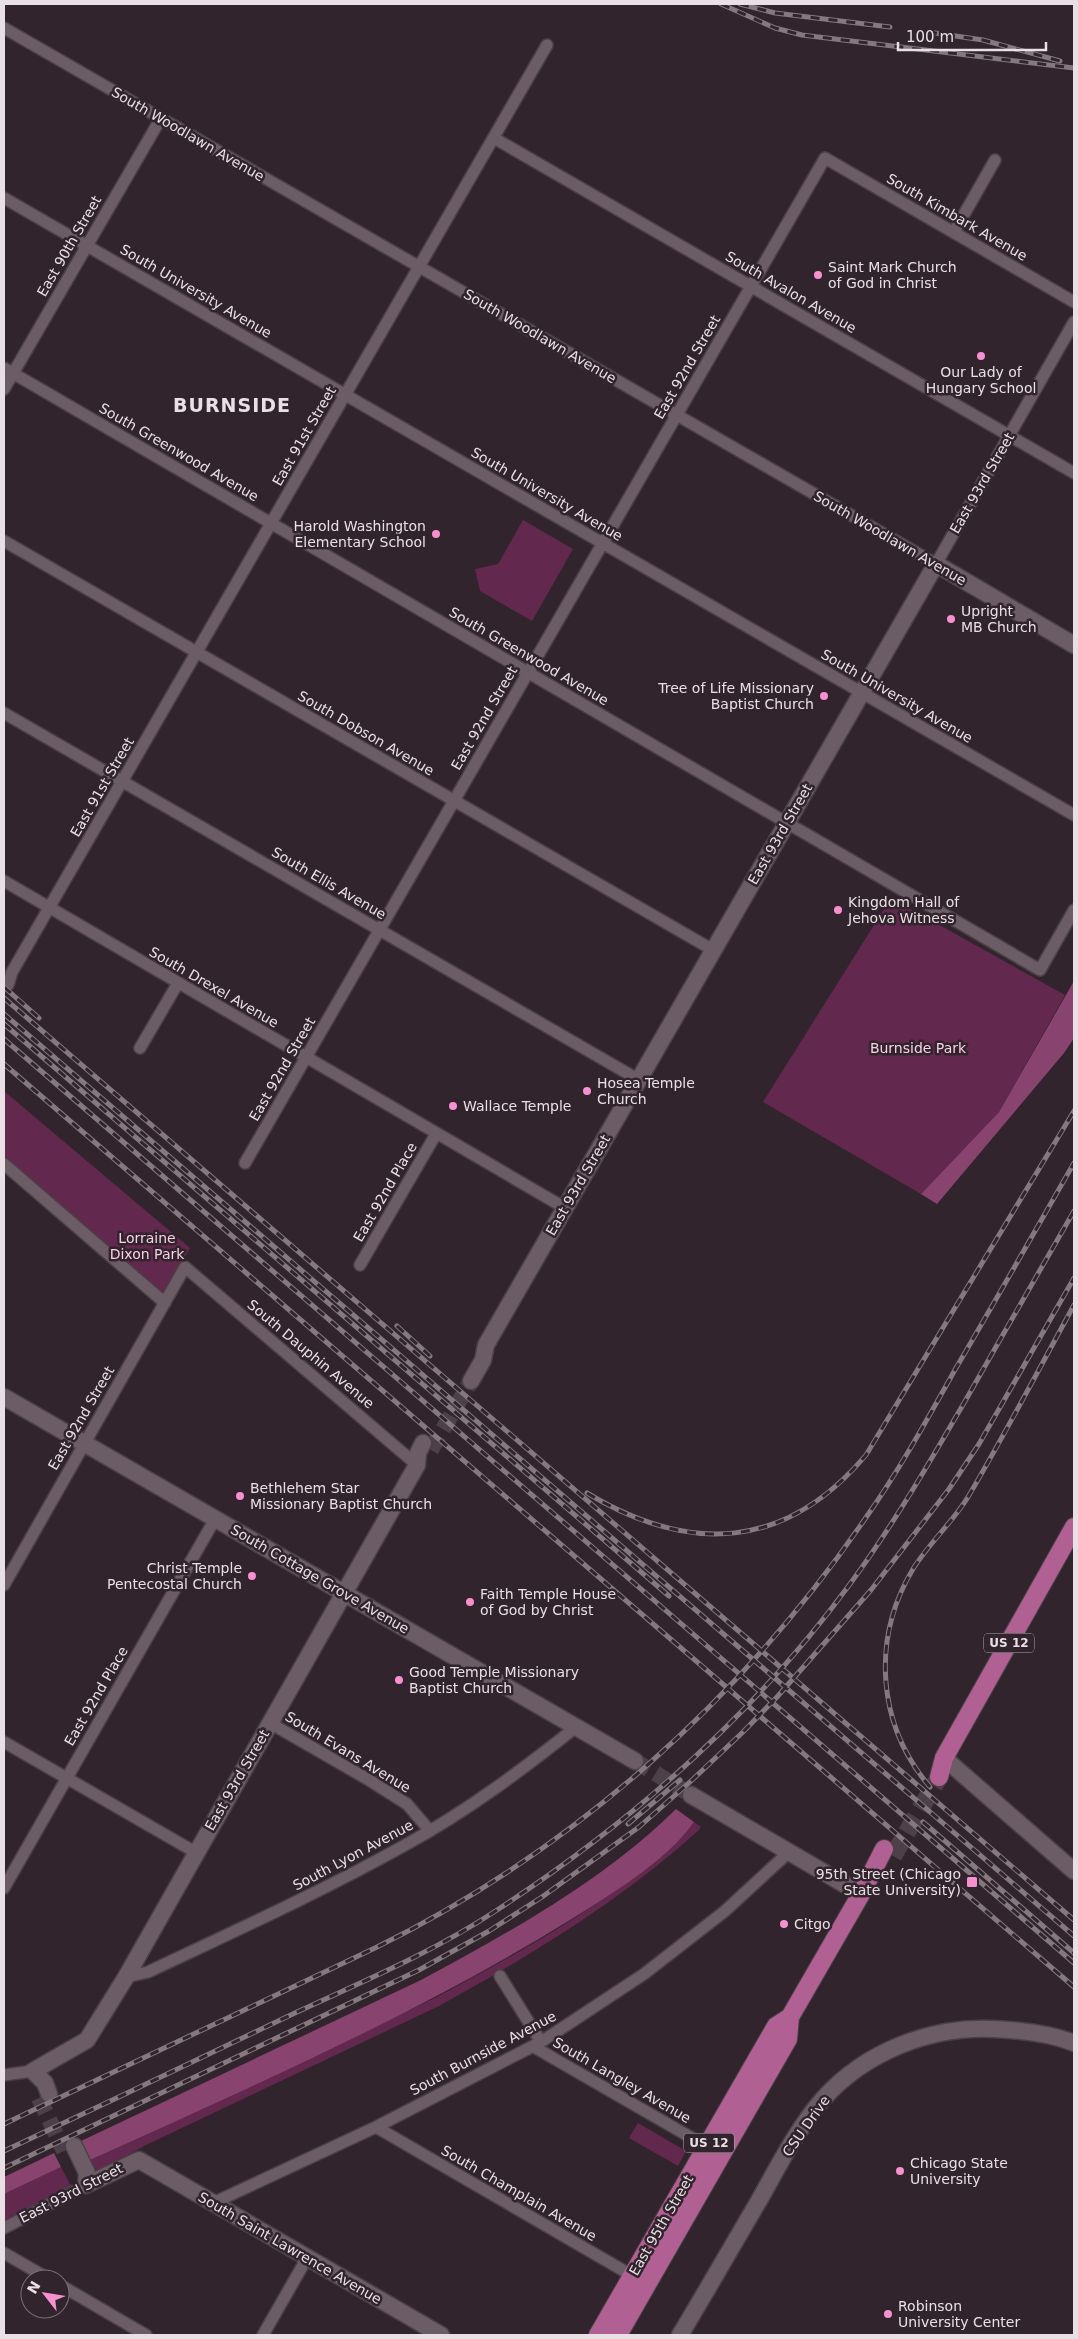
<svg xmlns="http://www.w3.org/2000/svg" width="1078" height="2339" font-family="'DejaVu Sans',sans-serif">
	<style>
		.green { fill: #63284e }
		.forest { fill: #89436f }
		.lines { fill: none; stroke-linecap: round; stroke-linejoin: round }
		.secondary-tunnel { stroke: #4d4048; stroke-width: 16; stroke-dasharray: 16 8; stroke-linecap: butt }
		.primary-tunnel { stroke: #4d4048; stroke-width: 18; stroke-dasharray: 18 9; stroke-linecap: butt }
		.street-casing { stroke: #4b4046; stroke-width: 14 }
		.secondary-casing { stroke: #4b4046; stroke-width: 19 }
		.primary-casing { stroke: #4b4046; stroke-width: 20 }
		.street { stroke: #6c5c65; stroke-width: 11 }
		.secondary { stroke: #6c5c65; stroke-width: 16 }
		.primary { stroke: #b06093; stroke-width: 18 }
		.rail-casing { stroke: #84797f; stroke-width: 5 }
		.rail { stroke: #31242c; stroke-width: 3; stroke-dasharray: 9; stroke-linecap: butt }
		.poi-dot { fill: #f690cf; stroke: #31242c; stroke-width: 2 }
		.labels { text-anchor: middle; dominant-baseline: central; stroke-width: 5; stroke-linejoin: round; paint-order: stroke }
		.shield { fill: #31242c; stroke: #b2a8ae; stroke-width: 1 }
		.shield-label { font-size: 12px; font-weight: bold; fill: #e9e0e5 }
		.street-label { font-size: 14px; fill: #e9e0e5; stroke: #31242c }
		.poi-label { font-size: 14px; fill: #e9e0e5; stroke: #31242c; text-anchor: start }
		.park-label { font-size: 14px; fill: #facfe7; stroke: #31242c }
		.district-label { font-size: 19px; font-weight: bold; letter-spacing: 1px; fill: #e9e0e5; stroke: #31242c }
	</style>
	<rect width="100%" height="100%" fill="#31242c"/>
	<path class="green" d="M523,520L573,549L532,621L480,591L475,569L498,564Z
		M891,898L1065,995L999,1112L921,1194L763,1102Z
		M4,1091L190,1248L163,1295L4,1157Z
		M694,1822L701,1827L699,1830C622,1900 530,1956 439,2006L144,2146L98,2172L90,2160L437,1997C509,1958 583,1918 647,1866C665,1853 681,1840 694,1822Z
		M638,2123L686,2151L678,2166L629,2138Z
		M61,2167L71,2186L4,2220V2194Z"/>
	<path class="forest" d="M1074,981V1038L1064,1053L937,1204L921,1194L999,1112Z
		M676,1809L694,1822C668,1860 610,1895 570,1920C418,2014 253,2086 90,2160L81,2141L421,1980C510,1932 603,1881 676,1809Z
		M54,2153L61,2167L4,2194V2177Z"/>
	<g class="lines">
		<path class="secondary-tunnel" d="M431,1450L471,1381
			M635,1761L691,1795
			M39,2098L64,2151"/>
		<path class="primary-tunnel" d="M893,1856L939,1777"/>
		<g class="street-casing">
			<path id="street" d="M4,28L936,564L1074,322
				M494,138L1074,473
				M4,198L1074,815
				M954,232L995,160
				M4,368L1040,970L1074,910
				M4,389L161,118
				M4,541L713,950
				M4,713L639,1080
				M4,881L565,1208
				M8,985L12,972L547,45
				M140,1048L178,983
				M245,1163L825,158L1074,302
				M4,1164L165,1303
				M360,1265L436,1134
				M4,1585L185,1267L417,1465
				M270,1723L369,1780L407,1804L430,1831
				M4,1742L195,1852
				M4,1888L215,1519
				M500,1976L541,2042
				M126,1977L148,1972C235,1931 323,1891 407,1844C467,1811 522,1770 576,1727
				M534,2047L711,2149
				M4,2075L33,2071
				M376,2127L638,2279
				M213,2203L376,2127L541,2042L644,1974L725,1911L789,1852
				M4,2228L86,2185
				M4,2253L49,2279
				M60,2285L146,2335
				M263,2335L307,2258"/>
		</g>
		<g class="secondary-casing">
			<path id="secondary" d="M471,1381L483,1360L486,1345L936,564L1074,645
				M4,1397L635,1761
				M944,1758L1074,1871
				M691,1795L861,1894
				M33,2071L87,2040L126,1977L417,1465L418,1453L423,1443
				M33,2071L45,2083L49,2094
				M74,2146L87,2173L86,2185
				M86,2185L139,2160L441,2335
				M680,2335C706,2292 731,2248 757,2204C777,2169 796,2130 823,2099C865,2052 930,2026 993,2029C1019,2030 1049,2033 1074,2043"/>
		</g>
		<g class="primary-casing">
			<path id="primary" d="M939,1777L944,1758L1074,1527
				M598,2335L776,2026L790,2017
				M618,2335L788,2039L790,2017L861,1894L884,1849"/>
		</g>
		<use href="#street" class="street"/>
		<use href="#secondary" class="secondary"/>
		<use href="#primary" class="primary"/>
		<g class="rail-casing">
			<path id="rail" d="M721,4L775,28L802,35L1074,68
				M740,4L775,13L890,27
				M928,32L983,40L1060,61
				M4,987L39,1018
				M4,998L1074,1920
				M4,1014L1074,1936
				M4,1024L669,1596
				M4,1039L1074,1963
				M4,1064L1074,1987
				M397,1326L430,1356
				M587,1493C690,1555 786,1550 866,1455L1074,1111
				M930,1787C877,1725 871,1639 913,1569C929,1543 952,1523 968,1497C1005,1434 1039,1369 1074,1305
				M923,1822L1074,1953
				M628,1824L680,1780
				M4,2124L375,1948C574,1850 742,1699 867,1516C900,1469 928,1418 956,1368C996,1300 1035,1231 1074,1163
				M4,2151C102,2105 199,2059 297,2012C364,1981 433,1952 494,1912C631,1823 754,1715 850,1584C894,1524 931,1460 968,1396C1003,1334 1039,1272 1074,1211
				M4,2168L419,1970L489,1931L542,1897L639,1827L691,1781L743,1732L777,1697L871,1590L949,1489L979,1444L1074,1278"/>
		</g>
		<use href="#rail" class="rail"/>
	</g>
	<g class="poi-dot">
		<circle cx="818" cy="275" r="5"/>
		<circle cx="981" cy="356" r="5"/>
		<circle cx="436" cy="534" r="5"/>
		<circle cx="951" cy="619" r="5"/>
		<circle cx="824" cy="696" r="5"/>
		<circle cx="838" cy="910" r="5"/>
		<circle cx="587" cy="1091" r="5"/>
		<circle cx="453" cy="1106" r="5"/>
		<circle cx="240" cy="1496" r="5"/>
		<circle cx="252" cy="1576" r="5"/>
		<circle cx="470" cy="1602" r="5"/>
		<circle cx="399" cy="1680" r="5"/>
		<rect x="966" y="1876" width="12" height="12" rx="2.5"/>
		<circle cx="784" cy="1924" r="5"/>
		<circle cx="900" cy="2171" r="5"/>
		<circle cx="888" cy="2314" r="5"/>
	</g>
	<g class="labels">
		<g class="shield">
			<rect x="984" y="1633.5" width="50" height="19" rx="4"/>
			<rect x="684" y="2133.5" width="50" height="19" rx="4"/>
		</g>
		<g class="shield-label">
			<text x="1009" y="1643">US 12</text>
			<text x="709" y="2143">US 12</text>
		</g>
		<g class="street-label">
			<text transform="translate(188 134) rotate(30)">South Woodlawn Avenue</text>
			<text transform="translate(957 217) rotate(30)">South Kimbark Avenue</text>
			<text transform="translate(69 246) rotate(-60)">East 90th Street</text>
			<text transform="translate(196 291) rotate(30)">South University Avenue</text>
			<text transform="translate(791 292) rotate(30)">South Avalon Avenue</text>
			<text transform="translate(540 336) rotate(30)">South Woodlawn Avenue</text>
			<text transform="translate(687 367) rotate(-60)">East 92nd Street</text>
			<text transform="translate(304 436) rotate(-60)">East 91st Street</text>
			<text transform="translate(179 452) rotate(30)">South Greenwood Avenue</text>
			<text transform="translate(982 483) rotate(-60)">East 93rd Street</text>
			<text transform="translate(547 494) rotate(30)">South University Avenue</text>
			<text transform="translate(890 538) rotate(30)">South Woodlawn Avenue</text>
			<text transform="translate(529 656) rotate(30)">South Greenwood Avenue</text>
			<text transform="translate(897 696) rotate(30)">South University Avenue</text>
			<text transform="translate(484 718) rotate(-60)">East 92nd Street</text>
			<text transform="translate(366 733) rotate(30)">South Dobson Avenue</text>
			<text transform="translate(102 787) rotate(-60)">East 91st Street</text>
			<text transform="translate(780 834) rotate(-60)">East 93rd Street</text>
			<text transform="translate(329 883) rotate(30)">South Ellis Avenue</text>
			<text transform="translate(214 987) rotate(30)">South Drexel Avenue</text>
			<text transform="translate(282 1069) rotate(-60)">East 92nd Street</text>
			<text transform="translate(578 1185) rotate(-60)">East 93rd Street</text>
			<text transform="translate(385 1192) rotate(-60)">East 92nd Place</text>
			<text transform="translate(311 1354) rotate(40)">South Dauphin Avenue</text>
			<text transform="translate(81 1418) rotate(-60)">East 92nd Street</text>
			<text transform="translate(320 1579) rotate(30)">South Cottage Grove Avenue</text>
			<text transform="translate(96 1696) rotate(-60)">East 92nd Place</text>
			<text transform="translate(348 1752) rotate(31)">South Evans Avenue</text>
			<text transform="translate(237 1780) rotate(-60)">East 93rd Street</text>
			<text transform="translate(353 1855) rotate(-28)">South Lyon Avenue</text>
			<text transform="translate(483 2053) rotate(-28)">South Burnside Avenue</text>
			<text transform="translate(622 2080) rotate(30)">South Langley Avenue</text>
			<text transform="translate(806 2126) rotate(-55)">CSU Drive</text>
			<text transform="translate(71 2193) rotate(-27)">East 93rd Street</text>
			<text transform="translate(519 2193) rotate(30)">South Champlain Avenue</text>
			<text transform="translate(661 2225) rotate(-60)">East 95th Street</text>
			<text transform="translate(290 2248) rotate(30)">South Saint Lawrence Avenue</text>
		</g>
		<g class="poi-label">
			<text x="828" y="267">Saint Mark Church<tspan x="828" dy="16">of God in Christ</tspan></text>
			<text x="981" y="372" text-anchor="middle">Our Lady of<tspan x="981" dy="16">Hungary School</tspan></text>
			<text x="426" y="526" text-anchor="end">Harold Washington<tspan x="426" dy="16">Elementary School</tspan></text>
			<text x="961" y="611">Upright<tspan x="961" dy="16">MB Church</tspan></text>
			<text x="814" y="688" text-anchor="end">Tree of Life Missionary<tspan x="814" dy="16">Baptist Church</tspan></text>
			<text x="848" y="902">Kingdom Hall of<tspan x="848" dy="16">Jehova Witness</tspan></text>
			<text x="597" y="1083">Hosea Temple<tspan x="597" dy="16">Church</tspan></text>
			<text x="463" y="1106">Wallace Temple</text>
			<text x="250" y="1488">Bethlehem Star<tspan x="250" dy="16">Missionary Baptist Church</tspan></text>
			<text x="242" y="1568" text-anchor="end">Christ Temple<tspan x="242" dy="16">Pentecostal Church</tspan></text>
			<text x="480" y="1594">Faith Temple House<tspan x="480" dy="16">of God by Christ</tspan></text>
			<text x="409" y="1672">Good Temple Missionary<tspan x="409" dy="16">Baptist Church</tspan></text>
			<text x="961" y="1874" text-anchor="end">95th Street (Chicago<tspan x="961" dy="16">State University)</tspan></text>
			<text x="794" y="1924">Citgo</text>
			<text x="910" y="2163">Chicago State<tspan x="910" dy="16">University</tspan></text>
			<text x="898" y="2306">Robinson<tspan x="898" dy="16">University Center</tspan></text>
		</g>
		<g class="park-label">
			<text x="918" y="1048">Burnside Park</text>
			<text x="147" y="1238">Lorraine<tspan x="147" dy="16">Dixon Park</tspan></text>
		</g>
		<g class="district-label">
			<text x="232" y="405">BURNSIDE</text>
		</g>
	</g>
	<rect width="1078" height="2339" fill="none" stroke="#e9e0e5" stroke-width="10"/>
	<g transform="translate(45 2294) rotate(301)"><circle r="24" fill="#31242c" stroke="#7b6f76"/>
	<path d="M0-4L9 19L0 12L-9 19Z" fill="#f690cf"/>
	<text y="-8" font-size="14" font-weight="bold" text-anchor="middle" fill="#e9e0e5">N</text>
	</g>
	<path d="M898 42v8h148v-8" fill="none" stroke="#e9e0e5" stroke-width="2.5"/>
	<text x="906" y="42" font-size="15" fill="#e9e0e5" stroke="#31242c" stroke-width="4" paint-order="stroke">100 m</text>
</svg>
